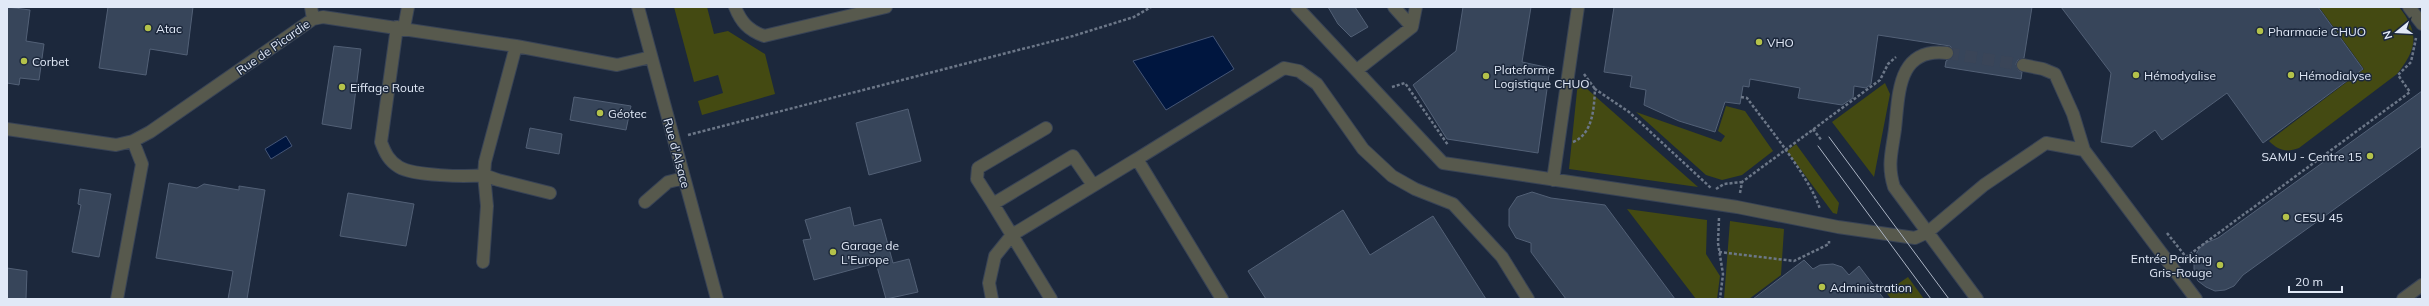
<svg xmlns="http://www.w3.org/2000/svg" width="2429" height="306" font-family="Mulish,sans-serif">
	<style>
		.green { fill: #444a12 }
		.water { fill: #00163f; stroke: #445576 }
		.building { fill: #37455a; stroke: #526076 }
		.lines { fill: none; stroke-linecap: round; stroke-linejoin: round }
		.minor-tunnel { stroke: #3a4558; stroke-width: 12; stroke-dasharray: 12 6; stroke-linecap: butt }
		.minor-casing { stroke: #384356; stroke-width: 14 }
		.path { stroke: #6c7788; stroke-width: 2.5; stroke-dasharray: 3 2; stroke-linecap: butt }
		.minor { stroke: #57594d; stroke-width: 12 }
		.tram { stroke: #abb4c4; stroke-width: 1 }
		.poi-dot { fill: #b4c24a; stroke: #1c283c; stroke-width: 1.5 }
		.labels { text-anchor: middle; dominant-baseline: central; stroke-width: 3; stroke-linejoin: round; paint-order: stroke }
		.poi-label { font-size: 12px; fill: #e1e9f7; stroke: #1c283c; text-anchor: start }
		.street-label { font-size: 12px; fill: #e1e9f7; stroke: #1c283c }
	</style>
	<rect width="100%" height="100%" fill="#1c283c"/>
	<path class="green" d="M674,7H707L714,34L728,31L765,54L775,94L702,115L698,101L723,93L718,75L694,82Z
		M2319,7H2399C2420,33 2417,49 2397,74L2299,148C2286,153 2278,150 2269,141L2364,69Z
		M1578,81L1698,187L1569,169Z
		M1885,83L1890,94L1874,177L1832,122Z
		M1726,106L1745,111L1773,151L1742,175L1722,180L1706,175L1636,112L1721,142L1725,136L1718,131Z
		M1796,144L1839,203L1837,214L1833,213L1787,151Z
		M1627,209L1707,220L1706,254L1720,276L1717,299H1696Z
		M1730,221L1784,229L1781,275L1749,299H1724Z
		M1908,277L1924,299H1891L1886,292Z"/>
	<path class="water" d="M1213,36L1234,69L1166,110L1133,61Z
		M286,136L292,146L271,159L265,149Z"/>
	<path class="building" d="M7,7L30,10L26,41L44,44L39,80L20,78L19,85L7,83Z
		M108,7H193L187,55L150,49L146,75L99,68Z
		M1328,7H1355L1368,27L1351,37L1338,24Z
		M1463,7H1531L1522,62L1550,68L1538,153L1447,139L1413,85L1456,51Z
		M1614,7H2032L2024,58L2018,60L2016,64L2018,70L2022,72L2021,79L1945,67L1946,61L1954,56V50L1950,46L1878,35L1871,84L1866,88L1854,86L1853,98L1842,105L1798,98L1800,88L1750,79L1749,87L1743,86L1740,104L1725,102L1715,132L1679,121L1644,105L1646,90L1630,87L1632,76L1604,72Z
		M2061,7H2318L2363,69L2263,143L2227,93L2162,140L2155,130L2132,147L2101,142L2111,73Z
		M334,46L361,49L351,129L322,124Z
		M2422,91V146L2243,275L2234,286L2225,290L2215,291L2206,287L2198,281L2194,272V262L2197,252L2203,244L2218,238Z
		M574,97L631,106L626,130L570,120Z
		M908,109L921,161L869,175L856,123Z
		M530,128L562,134L559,154L526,148Z
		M169,183L197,188L204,184L239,190V186L265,190L247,299H228L233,271L156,258Z
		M80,189L111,194L99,257L72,252L81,205L78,204Z
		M1532,192L1551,198L1605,205L1675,299H1566L1531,252V243L1516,238L1509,226V209L1517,197Z
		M348,193L414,204L406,246L340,236Z
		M850,207L854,226L881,219L893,263L909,259L918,292L886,299L876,263L814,280L803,240L811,239L805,220Z
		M1343,210L1370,255L1433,216L1486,299H1266L1248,271Z
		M1804,260L1813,269L1820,265L1833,264L1842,267L1849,275L1859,266L1884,299H1753Z
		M7,268L27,271L26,299H7Z"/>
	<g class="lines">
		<path class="minor-tunnel" d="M1947,53L2023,65"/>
		<g class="minor-casing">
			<path id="minor" d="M311,7L313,19
				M638,7L717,299
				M735,7C741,22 748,30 764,36L886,7
				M1297,7L1443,163L1737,207L1838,227L1915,238L1928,232L1984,185L2046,143L2084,150L2196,299
				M1394,7L1412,27
				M2409,7L2422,24
				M397,27L381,142C385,153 389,161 399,167C414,176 466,177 484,175L485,162L516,46
				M404,28L408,7
				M1947,53C1897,47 1899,94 1895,129C1892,152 1887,164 1894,187L1977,299
				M2023,65L2043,69L2055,74L2073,114L2084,150
				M1357,70L1412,27L1416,7
				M7,129L116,145L133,141L150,132L313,19L323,17L516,46L617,65L651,57
				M1137,159L1284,68L1299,71L1317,84L1363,149L1392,176L1415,189L1453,204L1502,257L1528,299
				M1553,180L1578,7
				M645,202L668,182L684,178
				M993,204L977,179L978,168L1046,128
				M483,262L487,206L484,175L498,180L550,193
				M117,299L142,164L133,141
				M992,299L989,283L995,256L1012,235L1137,159L1222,299
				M1051,299L993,204L1073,156L1093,185
				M2403,299L2422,285"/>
		</g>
		<path class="path" d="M1584,74L1595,89
			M1392,87L1405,83L1448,145
			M1741,97L1747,98C1769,128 1809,176 1820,209
			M1813,129L1822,141
			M688,135L1073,36L1134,17L1151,7
			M1573,142C1593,134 1594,108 1595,89L1629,112L1711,188
			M1716,189L1724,184L1742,182
			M1740,193L1742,182L1880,80L1888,64L1896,57
			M1719,218L1718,243L1723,274L1720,299
			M2167,233L2186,257L2410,92L2398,75L2411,62L2416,38
			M1719,252L1794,261L1829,244V241"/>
		<use href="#minor" class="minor"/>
		<path class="tram" d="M1829,137L1949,299
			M1818,146L1931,299"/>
	</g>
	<g class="poi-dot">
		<circle cx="148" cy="28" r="4"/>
		<circle cx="2260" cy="31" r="4"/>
		<circle cx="1759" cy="42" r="4"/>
		<circle cx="24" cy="61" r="4"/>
		<circle cx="2136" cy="75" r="4"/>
		<circle cx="2291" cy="75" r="4"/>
		<circle cx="1486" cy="76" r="4"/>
		<circle cx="342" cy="87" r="4"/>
		<circle cx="600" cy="113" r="4"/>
		<circle cx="2370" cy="156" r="4"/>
		<circle cx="2286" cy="217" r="4"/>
		<circle cx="833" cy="252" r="4"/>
		<circle cx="2220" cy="265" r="4"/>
		<circle cx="1822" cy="287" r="4"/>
	</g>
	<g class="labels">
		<g class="poi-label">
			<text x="156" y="28">Atac</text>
			<text x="2268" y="31">Pharmacie CHUO</text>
			<text x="1767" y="42">VHO</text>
			<text x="32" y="61">Corbet</text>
			<text x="1494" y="69">Plateforme<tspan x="1494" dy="14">Logistique CHUO</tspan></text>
			<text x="2144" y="75">Hémodyalise</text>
			<text x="2299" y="75">Hémodialyse</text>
			<text x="350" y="87">Eiffage Route</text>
			<text x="608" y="113">Géotec</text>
			<text x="2362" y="156" text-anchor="end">SAMU - Centre 15</text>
			<text x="2294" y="217">CESU 45</text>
			<text x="841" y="245">Garage de<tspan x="841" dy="14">L'Europe</tspan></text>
			<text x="2212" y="258" text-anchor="end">Entrée Parking<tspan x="2212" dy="14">Gris-Rouge</tspan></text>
			<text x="1830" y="287">Administration</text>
		</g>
		<g class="street-label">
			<text transform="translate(273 47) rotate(-35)">Rue de Picardie</text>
			<text transform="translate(677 153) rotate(75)">Rue d'Alsace</text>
		</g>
	</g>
	<rect width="2429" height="306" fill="none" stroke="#e1e9f7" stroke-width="16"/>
	<g transform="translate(2397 32) rotate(252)" stroke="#1c283c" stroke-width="3" paint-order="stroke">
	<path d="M0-3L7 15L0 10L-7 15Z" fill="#e1e9f7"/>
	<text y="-6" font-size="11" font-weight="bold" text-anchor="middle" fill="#e1e9f7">N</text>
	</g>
	<path d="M2289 286v6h53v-6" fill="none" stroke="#e1e9f7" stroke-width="2"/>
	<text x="2295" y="286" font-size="12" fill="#e1e9f7" stroke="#1c283c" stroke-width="3" paint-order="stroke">20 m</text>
</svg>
